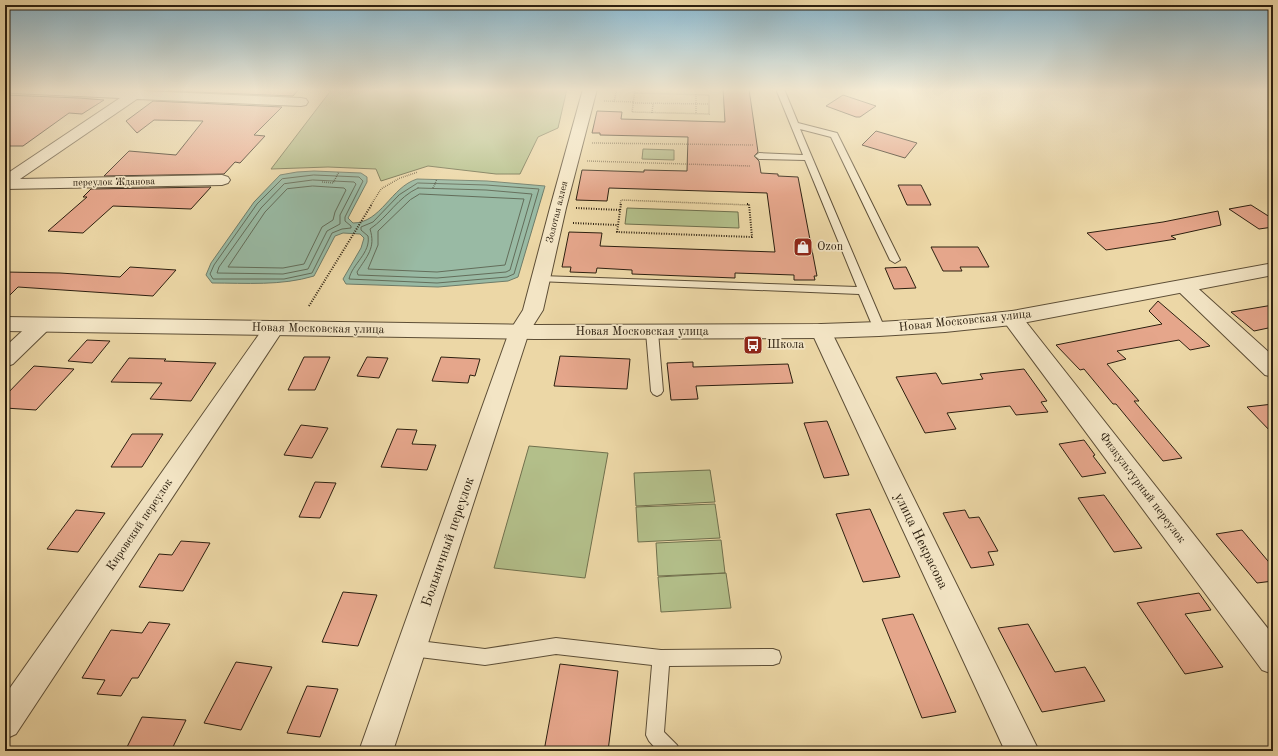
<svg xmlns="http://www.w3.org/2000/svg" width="1278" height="756" font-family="'Old Standard TT',serif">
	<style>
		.green { fill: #b3bf8a; stroke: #70704d }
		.water { fill: #99baa4; stroke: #6e7c69 }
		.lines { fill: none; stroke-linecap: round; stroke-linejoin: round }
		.shore { stroke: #636d5a; stroke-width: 1 }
		.building { fill: #e5a68b; stroke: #2d2010 }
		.service-casing { stroke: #5d4e36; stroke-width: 2 }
		.minor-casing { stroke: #5d4e36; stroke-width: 2 }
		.tertiary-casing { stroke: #5d4e36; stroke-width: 2 }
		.path-far1 { stroke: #2d2010; stroke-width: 1.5; stroke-dasharray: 0.5 1.5; stroke-linecap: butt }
		.path { stroke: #2d2010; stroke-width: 2; stroke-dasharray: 1 1.5; stroke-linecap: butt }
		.service { fill: #f3e5c5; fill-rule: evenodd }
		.minor { fill: #f3e5c5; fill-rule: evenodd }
		.tertiary { fill: #f3e5c5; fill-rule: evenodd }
		.labels { text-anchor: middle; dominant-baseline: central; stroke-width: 3.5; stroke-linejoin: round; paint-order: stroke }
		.far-street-label { font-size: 10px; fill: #2d2010; stroke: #f3e5c5 }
		.poi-label { font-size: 12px; fill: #2d2010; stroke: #f3e5c5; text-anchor: start }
		.street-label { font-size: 12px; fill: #2d2010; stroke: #f3e5c5 }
		.near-street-label { font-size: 14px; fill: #2d2010; stroke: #f3e5c5 }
	</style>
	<rect width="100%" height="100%" fill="#ecd7a6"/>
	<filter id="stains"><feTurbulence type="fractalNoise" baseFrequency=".005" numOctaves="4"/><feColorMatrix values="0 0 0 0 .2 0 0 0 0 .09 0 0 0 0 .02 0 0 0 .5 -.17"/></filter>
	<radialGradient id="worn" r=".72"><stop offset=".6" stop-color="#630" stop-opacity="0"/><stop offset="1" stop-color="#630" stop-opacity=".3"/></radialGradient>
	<path class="green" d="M332,89H567L558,128L538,137L520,174H496L428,166L381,181L376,169L328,167L271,169Z
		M643,149L674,150V160L642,159Z
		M627,208L738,212L739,228L625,224Z
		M529,446L608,453L585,578L494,568Z
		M710,470L715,502L636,506L634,473Z
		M715,504L720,538L638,542L636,507Z
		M721,540L725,573L658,576L656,543Z
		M726,573L731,608L661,612L658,577Z"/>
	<path class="water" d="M314,171L361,173L367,177V182L348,218L353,223C381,223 391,187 417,179L487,181L545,186L518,277L508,281L438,287L346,284L343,279L361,248L364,238L360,234L343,233L335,236L314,276C281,286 246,283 212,283L206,275L211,263L254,202L280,175L297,172Z"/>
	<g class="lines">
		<path class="shore" d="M314,175L359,177L363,181L345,217V221L351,226V228L342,229L332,233L312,273L284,279H213L210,274L214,265L257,204L282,179Z
			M313,180L354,182L356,184L340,215V224L327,231L308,269L283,274L217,273L219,267L261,208L284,184Z
			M418,183L486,185L539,189L514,274L507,277L437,283L349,279C352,264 371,253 368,236L361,230V227L373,222L399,195Z
			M313,186L344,188L346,190L335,212L333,220L322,227L304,264L283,268L228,267L265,212L287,189Z
			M418,188L486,190L532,194L510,270L506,272L437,278L358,275L357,272C367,256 376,248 370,229C388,217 398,197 418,188Z
			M420,194L524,199L505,265L437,272L368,269L378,245V231L410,200Z"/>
	</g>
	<path class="building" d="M169,89H299L293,96L168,91Z
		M723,89H749L758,152L754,156L759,161L761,173L778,174V176L798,177L817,276H814L815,280H794V275L735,273V278L632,274V270L597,268L596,273L570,272L571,267H562L569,232L602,233L600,246L775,252L767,193L609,188L607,201L576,200L582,170L644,172V170L687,171L688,137L600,135V133H592L597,111L622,112L621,119L725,122Z
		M5,95L79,98L104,100L82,114L69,113L23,146H5Z
		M843,95L876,106L860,117H856L826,106Z
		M153,101L282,107L254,135L265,136L240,163L235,162L224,174L104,176L129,151L176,155L203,121L154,120L137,133L126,121Z
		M876,131L917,143L905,158L862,145Z
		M898,185H921L931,205H907Z
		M211,187L191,209L113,206L83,233L48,231L87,197H83L91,189Z
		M1251,205L1273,219V227L1259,229L1229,209Z
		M1218,211L1221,225L1171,236L1176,239L1106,250L1087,233L1163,222Z
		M931,247H978L989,267H960L962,271H943Z
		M130,267L176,270L153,296L18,287L5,300V272L60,273L120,277Z
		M906,267L916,288L894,289L885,268Z
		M1158,301L1210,346L1190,350L1179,340L1117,351L1126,359L1107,364L1139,401H1134L1182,458L1163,461L1116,404H1113L1084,369L1080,370L1056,345L1162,324L1149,311Z
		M1273,305V327L1254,331L1231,312Z
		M87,340L110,341L92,363L68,361Z
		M560,356L630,359L627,389L554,386Z
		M304,357H330L315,390H288Z
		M367,357L388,358L379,378L357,376Z
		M441,357L480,359L475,376L470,375L468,383L432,381Z
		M129,358L166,359L164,361L216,363L191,401L150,399L162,383L111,382Z
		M693,362V367L788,364L793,383L696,386L698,399L671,400L667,363Z
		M34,366L74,369L36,410L5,408V396Z
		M1024,369L1047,401L1041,402L1048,412L1016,415L1010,406L947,413L956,429L925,433L896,377L936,373L942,384L983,379L980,374Z
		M1273,404V434L1247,407Z
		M827,421L849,475L824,478L804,423Z
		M301,425L328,428L312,458L284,455Z
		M397,429L417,430L412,444L436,445L427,470L381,467Z
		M132,434H163L142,467H111Z
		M1084,440L1095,455L1093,456L1106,473L1082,477L1059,444Z
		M315,482L336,483L320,518L299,517Z
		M1104,495L1142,548L1114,552L1078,498Z
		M870,509L900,577L863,582L836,514Z
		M76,510L105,513L78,552L47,549Z
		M965,510L969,518L979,517L998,551L988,552L994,565L971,568L943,513Z
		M1242,530L1273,567V581L1257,583L1216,534Z
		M181,541L210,543L183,591L139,587L159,554L172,555Z
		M343,592L377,595L358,646L322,642Z
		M1199,593L1211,610L1185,614L1223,667L1185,674L1137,603Z
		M913,614L956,712L922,718L882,619Z
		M149,622L170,624L138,678H132L121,696L97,694L105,680L82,678L111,630L142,633Z
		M1028,624L1055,672L1085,667L1105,701L1042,712L998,628Z
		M236,662L272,667L241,730L204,723Z
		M560,664L618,671L608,751H544Z
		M307,686L338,689L320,737L287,733Z
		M142,717L186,720L171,751L126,749Z"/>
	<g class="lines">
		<g class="service-casing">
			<path id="service" d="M776,89H784L798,123L837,133L900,260L895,263L890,260L831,137L800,129L885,329L883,332H875L859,294L537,281L536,279L537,277L541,276L857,287L805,160L759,159L755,156L759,153L803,155Z
				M652,328L656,329L658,332L663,391L661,394L657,396L653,394L651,391L646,332L648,329Z
				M556,638L661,650L773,649L779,651L781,657L779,663L773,665L669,666L664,732L677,745L680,751H658L649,741L646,735L652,665L556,654L485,665L411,656L405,654L403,648L405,642L411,640L485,649Z"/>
		</g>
		<g class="minor-casing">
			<path id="minor" d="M6,89H143L144,91L301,98L306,99L308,102L306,105L301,106L137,99L20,179L222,175L228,177L230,180L228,183L222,185L5,189V175L120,98L13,93L8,92Z
				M583,89H597L566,208L543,310L529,332L393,751H359L509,332L523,310L550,208Z
				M1184,280L1191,282L1273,356V377L1265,375L1177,290L1174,286L1177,282Z
				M1012,311L1019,313L1273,635V674L1262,670L1005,323L1002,318L1005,313Z
				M41,318L48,320L51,325L48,330L13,364L5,367V347L34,320Z
				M274,321L281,323L284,328L281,333L16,734L5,739V695L267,323Z
				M821,324L828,326L831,331L1039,751H1005L811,331L814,326Z"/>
		</g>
		<g class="tertiary-casing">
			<path id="tertiary" d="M1273,263V275L1012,325L945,332L879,336L821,338L535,339L5,331V317L535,325L821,324L879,322L945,318L1012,311Z"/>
		</g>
		<path class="path-far1" d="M635,89L632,112L709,114V95L635,93
			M696,94V114
			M604,101L634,102
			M614,102L617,89
			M633,103L709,104
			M652,113L653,104
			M592,143L753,145
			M587,161L750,166
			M322,182L333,183L339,172
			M433,188L437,179
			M371,205L381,189L400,178L418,172
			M620,205L621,200L749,205"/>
		<path class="path" d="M621,204L617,232L752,237L749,204H746
			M576,208L620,210
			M573,223L617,225
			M309,306L372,204"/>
		<use href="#service" class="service"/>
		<use href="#minor" class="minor"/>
		<use href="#tertiary" class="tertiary"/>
	</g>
	<linearGradient id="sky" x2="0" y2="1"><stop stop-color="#88b6cd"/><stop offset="0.46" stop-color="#f6edd7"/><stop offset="1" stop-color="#f6edd7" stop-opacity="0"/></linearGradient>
	<rect width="1278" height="195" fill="url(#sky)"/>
	<defs>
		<g id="shop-square" transform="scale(1)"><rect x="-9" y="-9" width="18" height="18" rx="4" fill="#8f2418" stroke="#f3e5c5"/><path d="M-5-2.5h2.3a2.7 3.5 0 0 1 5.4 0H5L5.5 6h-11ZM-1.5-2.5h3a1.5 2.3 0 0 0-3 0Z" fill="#fff"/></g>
		<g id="bus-square" transform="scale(1)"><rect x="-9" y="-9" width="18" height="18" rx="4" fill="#8f2418" stroke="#f3e5c5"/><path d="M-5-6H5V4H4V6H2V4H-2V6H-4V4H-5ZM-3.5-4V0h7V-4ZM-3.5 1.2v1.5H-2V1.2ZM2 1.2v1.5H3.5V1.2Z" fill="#fff"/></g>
	</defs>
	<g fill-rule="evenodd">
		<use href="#shop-square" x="803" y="247"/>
		<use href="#bus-square" x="753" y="345"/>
	</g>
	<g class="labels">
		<g class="far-street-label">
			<text transform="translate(114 182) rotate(-1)">переулок Жданова</text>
			<text transform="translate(557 212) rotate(-76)">Золотая аллея</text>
		</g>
		<g class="poi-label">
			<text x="817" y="247">Ozon</text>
			<text x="767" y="345">Школа</text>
		</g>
		<g class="street-label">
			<text transform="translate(965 321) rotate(-6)">Новая Московская улица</text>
			<text transform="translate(318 329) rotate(1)">Новая Московская улица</text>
			<text x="642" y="332">Новая Московская улица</text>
			<text transform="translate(1142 488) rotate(53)">Физкультурный переулок</text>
			<text transform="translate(140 525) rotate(-56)">Кировский переулок</text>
		</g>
		<g class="near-street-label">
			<text transform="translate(921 541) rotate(64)">улица Некрасова</text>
			<text transform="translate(448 542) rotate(-71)">Больничный переулок</text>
		</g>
	</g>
	<rect width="1278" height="756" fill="none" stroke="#ecd7a6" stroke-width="20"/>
	<rect x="6" y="6" width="1266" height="744" fill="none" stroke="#2d2010" stroke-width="2"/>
	<rect x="10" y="10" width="1258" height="736" fill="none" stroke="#2d2010"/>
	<rect width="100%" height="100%" filter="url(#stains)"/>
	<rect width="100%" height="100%" fill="url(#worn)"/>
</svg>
